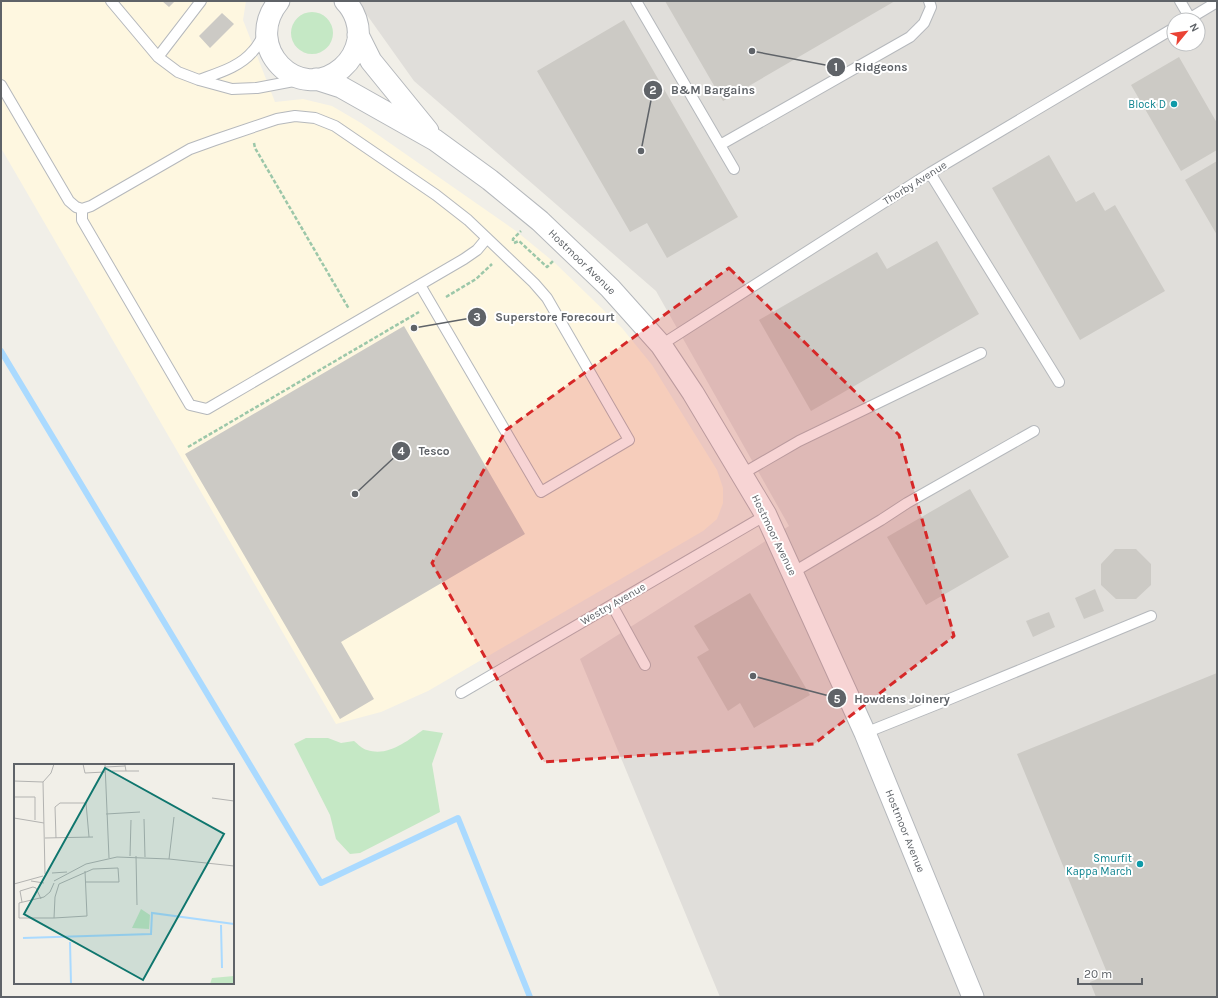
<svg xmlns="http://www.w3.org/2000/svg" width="1218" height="998" font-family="Karla,sans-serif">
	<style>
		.commercial { fill: #fef7e0 }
		.industrial { fill: #e0deda; fill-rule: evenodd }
		.green { fill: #c5e8c5 }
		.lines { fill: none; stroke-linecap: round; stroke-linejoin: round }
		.stream { stroke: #aadaff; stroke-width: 6 }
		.building { fill: #cccac5 }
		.lane-casing { stroke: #b5b8bc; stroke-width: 12 }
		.street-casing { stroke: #b5b8bc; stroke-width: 23 }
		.path { stroke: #9cc7a9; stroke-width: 2.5; stroke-dasharray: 4 2; stroke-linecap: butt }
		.lane { stroke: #fff; stroke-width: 10 }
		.street { stroke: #fff; stroke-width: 21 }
		.marked { fill: #d62828; fill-opacity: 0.2; stroke: #d62828; stroke-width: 3; stroke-dasharray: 8 5; stroke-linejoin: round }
		.culture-dot { fill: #0f9aa8; stroke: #fff; stroke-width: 1.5 }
		.labels { text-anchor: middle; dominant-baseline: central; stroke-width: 4; stroke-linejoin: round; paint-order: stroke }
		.culture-label { font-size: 11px; fill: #0d838f; stroke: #fff; text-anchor: end }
		.street-label { font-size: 11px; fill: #5f6368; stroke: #fff }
		.inset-river { fill: none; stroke: #aadaff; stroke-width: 2 }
		.inset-road { fill: none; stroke: #b3b3b1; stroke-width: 1 }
		.view { fill: #0f766e; fill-opacity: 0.15; stroke: #0f766e; stroke-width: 2 }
		.inset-edge { fill: none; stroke: #5f6368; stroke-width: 2 }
		.leader { fill: none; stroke: #5f6368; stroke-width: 1.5 }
		.callout-dot { fill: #5f6368; stroke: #fff; stroke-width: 1.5 }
		.mark-label { font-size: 12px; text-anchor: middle; font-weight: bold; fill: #fff }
		.callout-label { font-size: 12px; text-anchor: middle; font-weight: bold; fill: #5f6368; stroke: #fff; stroke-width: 4; stroke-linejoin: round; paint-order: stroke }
	</style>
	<rect width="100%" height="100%" fill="#f1efe8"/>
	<path class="commercial" d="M1,1H246L243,20L275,102L303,99L332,106L361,123L516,231L555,263L622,328L652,365L717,470L723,488V503L717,519L703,531L428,691L381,712L336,724L1,148Z"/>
	<path class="industrial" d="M357,1H1217V997H720L580,659L789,526L656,291L414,81ZM1174,20H1198V44H1174Z"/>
	<path class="green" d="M291 33a21 21 0 1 1 42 0a21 21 0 1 1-42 0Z
		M423,730L443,733L432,764L440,812L360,853L350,854L336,839L330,815L294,744L306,738H328L341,743L354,741C358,744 362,749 367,750C388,757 407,741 423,730Z"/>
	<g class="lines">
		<path class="stream" d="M1,351L321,883L458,818L530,997"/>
	</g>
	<path class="building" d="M162,1H175L169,7Z
		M665,1H895L723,101Z
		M222,13L234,24L210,48L199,36Z
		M624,20L738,217L667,258L647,223L630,232L537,71Z
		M1179,57L1217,123V150L1181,171L1131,85Z
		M1049,155L1076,202L1094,192L1105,211L1115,205L1165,291L1080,340L992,188Z
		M1217,161V235L1185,180Z
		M937,241L979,314L811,411L759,320L877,252L887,269Z
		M404,326L525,534L341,642L374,699L340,719L185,454Z
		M970,489L1009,557L926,605L887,537Z
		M1115,549H1136L1151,564V585L1136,599H1116L1101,585V564Z
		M1095,589L1104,611L1084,619L1075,598Z
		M750,593L810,695L754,728L740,703L728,711L697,657L709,650L694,626Z
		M1049,612L1055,627L1033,637L1026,621Z
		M1217,673V997H1096L1090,982L1108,975L1017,754Z"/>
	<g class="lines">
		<g class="lane-casing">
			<path id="lane" d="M111,1L158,57L178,72L199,80L232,89L257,88L299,80
				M636,1L734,169
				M1180,1L1190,18
				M1187,20L1217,2
				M158,57L201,1
				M199,80C218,73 240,67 253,51C258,46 261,39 265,33
				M1,85L69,201L76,207L82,209L91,206L190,149L215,140L277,119L295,116L315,118L335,126L436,195L468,220L534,283L547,298L629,440L541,492L420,285
				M720,145L910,37L924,23L931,7L929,1
				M930,173L1059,382
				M82,209V220L190,405L207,409L464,259L477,250L487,238
				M661,345L930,173L1174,28
				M742,474L799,441L981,353
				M792,573L881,520L907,503L1034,431
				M612,605L645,665
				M461,693L766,515
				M865,733L940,703L1151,616"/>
		</g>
		<g class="street-casing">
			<path id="street" d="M279,1C241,47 299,105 342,68C350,61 356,51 358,40C360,26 355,11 345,1
				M358,35L371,61L428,131
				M316,79L341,87L435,140L490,180L540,221L610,288L661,345L693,393L766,515L865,733L973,997"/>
		</g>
		<path class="path" d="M254,143L255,148L349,309
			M513,241V239L521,231
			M514,243L519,241L547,267L553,261
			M446,297L476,279L492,264
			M188,447L419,312"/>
		<use href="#lane" class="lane"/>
		<use href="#street" class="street"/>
	</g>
	<path class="marked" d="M729,268L899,435L954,636L814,744L544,762L432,563L506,430Z"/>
	<g class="culture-dot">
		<circle cx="1174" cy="104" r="4"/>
		<circle cx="1140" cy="864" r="4"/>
	</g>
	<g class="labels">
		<g class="culture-label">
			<text x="1166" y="104">Block D</text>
			<text x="1132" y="858">Smurfit<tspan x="1132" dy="13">Kappa March</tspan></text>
		</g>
		<g class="street-label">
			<text transform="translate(915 183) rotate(-32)">Thorby Avenue</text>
			<text transform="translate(582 262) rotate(44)">Hostmoor Avenue</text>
			<text transform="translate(774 535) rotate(64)">Hostmoor Avenue</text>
			<text transform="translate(613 604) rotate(-30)">Westry Avenue</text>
			<text transform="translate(905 831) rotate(68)">Hostmoor Avenue</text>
		</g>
	</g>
	<g transform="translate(14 764)">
		<rect width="220" height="220" fill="#f1efe8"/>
		<path d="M127,145L136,151L135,165L118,164ZM220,212V220H196L198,214Z" fill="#c5e8c5"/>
		<path class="inset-river" d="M207,161L208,204M9,174L137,170L138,149L220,160M56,178L57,220"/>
		<path class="inset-road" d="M69,0L71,9L91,8M91,0L95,94M111,1L112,7H125M91,3L111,2M98,7H112M0,17L29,18M0,33H21V56M198,34L220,37M92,50L126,48M0,54L30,59M130,55L131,93M31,74L79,73M42,74L41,43L46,39H72L75,73M116,92L117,56M122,92L123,141M155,95L160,53M38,109L53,108M31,110L29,18L37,9L40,0M17,117L30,119M40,117L72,100L103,93L155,95L220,102M40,119L36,128L30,133L5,139V154H40L41,133L45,120L79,105L104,104L105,118H72M0,120L29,112M8,138L6,127L19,123L22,124L27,135M40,154L73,152L71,107"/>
		<path class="view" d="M91,4L210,70L129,216L10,150Z"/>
		<rect width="220" height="220" class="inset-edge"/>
	</g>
	<path class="leader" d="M752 51L836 67M641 151L653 90M414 328L477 317M355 494L401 451M753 676L837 698"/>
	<g class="callout-dot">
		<circle cx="752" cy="51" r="4"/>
		<circle cx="641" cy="151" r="4"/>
		<circle cx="414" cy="328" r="4"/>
		<circle cx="355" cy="494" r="4"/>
		<circle cx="753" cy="676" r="4"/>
		<circle cx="836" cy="67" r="10"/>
		<circle cx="653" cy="90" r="10"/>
		<circle cx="477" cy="317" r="10"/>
		<circle cx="401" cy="451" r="10"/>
		<circle cx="837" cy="698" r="10"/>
	</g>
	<g class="mark-label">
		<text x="836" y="71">1</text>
		<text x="653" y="94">2</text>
		<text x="477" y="321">3</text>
		<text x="401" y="455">4</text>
		<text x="837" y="703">5</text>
	</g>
	<g class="callout-label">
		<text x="881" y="71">Ridgeons</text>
		<text x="713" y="94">B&amp;M Bargains</text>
		<text x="555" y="321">Superstore Forecourt</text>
		<text x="434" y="455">Tesco</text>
		<text x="902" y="703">Howdens Joinery</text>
	</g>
	<rect width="1218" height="998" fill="none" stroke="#5f6368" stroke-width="4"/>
	<g transform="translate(1186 32) rotate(61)"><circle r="19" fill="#ffffff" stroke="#bfc1c3"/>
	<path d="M0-3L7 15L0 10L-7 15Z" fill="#ea4335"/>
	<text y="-6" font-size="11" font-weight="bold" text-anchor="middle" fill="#5f6368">N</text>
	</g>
	<path d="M1078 978v6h64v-6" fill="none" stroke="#5f6368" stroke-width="2"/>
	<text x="1084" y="978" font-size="12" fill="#5f6368" stroke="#ffffff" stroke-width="3" paint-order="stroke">20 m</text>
</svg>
